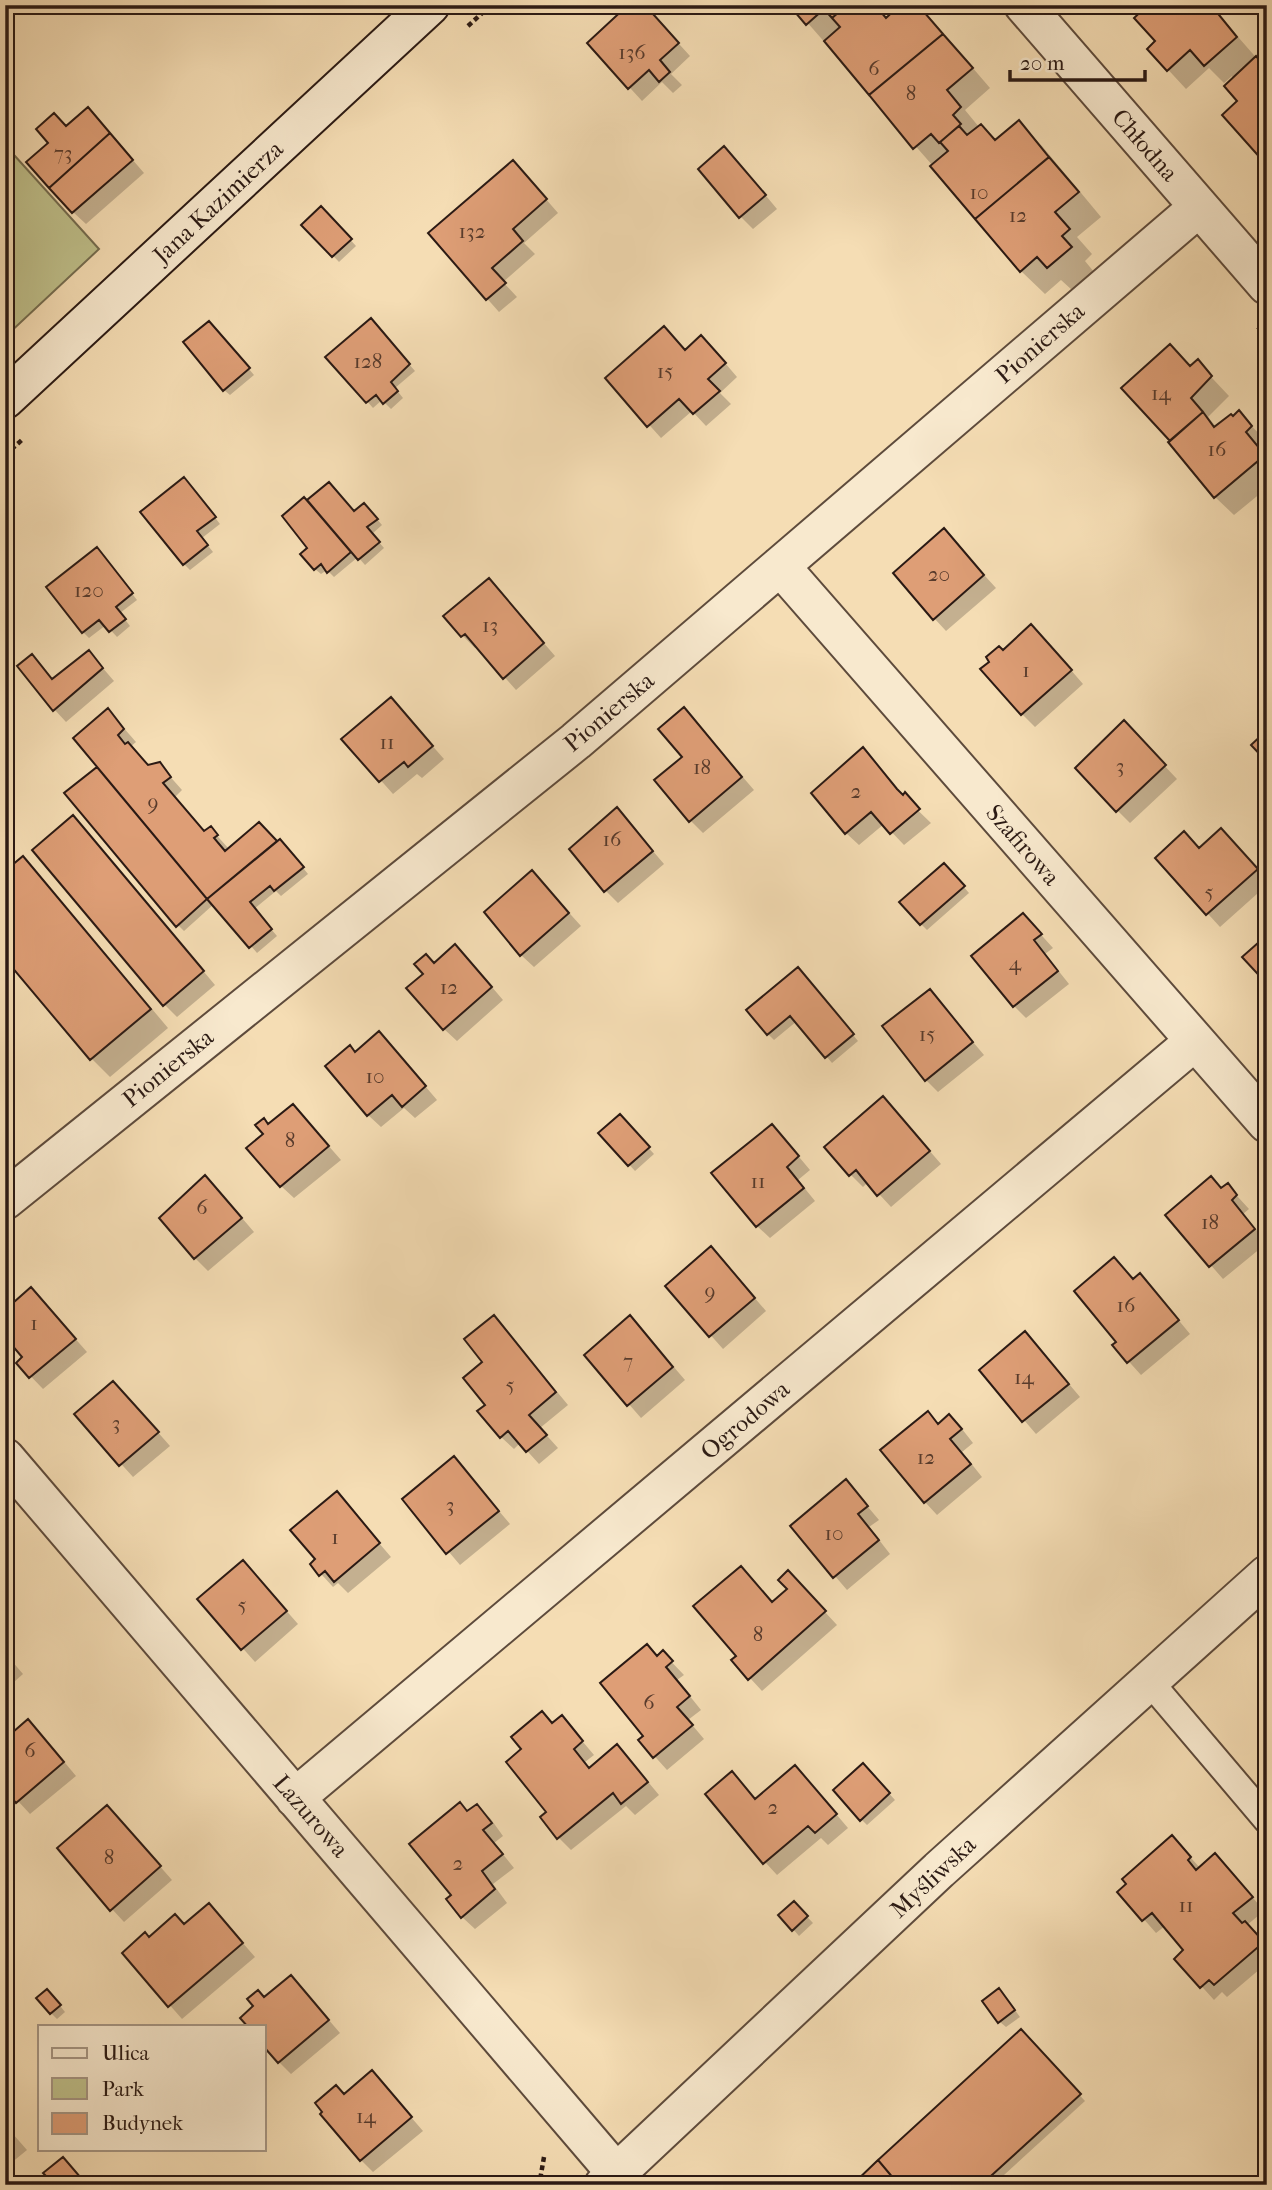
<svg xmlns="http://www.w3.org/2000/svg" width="1272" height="2190" font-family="'IM FELL French Canon',serif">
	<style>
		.green { fill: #bfc08b; stroke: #756d50; stroke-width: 2 }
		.shadow { fill: #0003 }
		.building { fill: #de9e76; stroke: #2b1a14; stroke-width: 2 }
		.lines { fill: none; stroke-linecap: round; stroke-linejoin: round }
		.service-casing { stroke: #5e4b3c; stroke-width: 30 }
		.minor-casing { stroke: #5e4b3c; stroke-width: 42 }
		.secondary-casing { stroke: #2b1a14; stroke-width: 42 }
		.path { stroke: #2b1a14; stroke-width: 4.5; stroke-dasharray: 5 3.5; stroke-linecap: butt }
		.service { stroke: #f8e9ce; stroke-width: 26 }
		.minor { stroke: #f8e9ce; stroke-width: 38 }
		.secondary { stroke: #f8e9ce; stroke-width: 38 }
		.labels { text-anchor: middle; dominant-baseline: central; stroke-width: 6; stroke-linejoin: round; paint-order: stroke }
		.number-label { font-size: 21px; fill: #583b2c }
		.street-label { font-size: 24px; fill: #2b1a14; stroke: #f8e9ce }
	</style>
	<rect width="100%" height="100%" fill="#f5ddb4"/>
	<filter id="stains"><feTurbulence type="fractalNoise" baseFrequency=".00286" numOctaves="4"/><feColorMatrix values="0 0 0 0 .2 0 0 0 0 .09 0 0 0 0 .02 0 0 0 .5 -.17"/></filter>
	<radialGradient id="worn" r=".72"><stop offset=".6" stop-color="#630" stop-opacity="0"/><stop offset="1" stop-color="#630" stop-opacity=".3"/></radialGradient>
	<path class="green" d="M5,145L99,249L5,337Z"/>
	<path class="shadow" d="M792,5H874L887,19L929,17L990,88L965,110L979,127L996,141L1019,123L1042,146L1101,217L1077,237L1092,254L1085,261L1094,272L1072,290L1061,280L1045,294L1021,271L933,166Z
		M1210,5L1267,70V162L1225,115L1240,101L1232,76L1224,83L1209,68L1186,89L1149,49Z
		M650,12L690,56L671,74L682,85L673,93L662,82L642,101L589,43Z
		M100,122L144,173L86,224L73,212L66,128Z
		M737,161L777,209L753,229L741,217Z
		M525,175L558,213L524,243L535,254L503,282L517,297L499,312L430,234Z
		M321,208L356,246L339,262L304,225Z
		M376,326L415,371L395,388L403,398L391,409L382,400L373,408L328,357Z
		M215,329L254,375L230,395L224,390Z
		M714,350L737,377L720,393L731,404L706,426L692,411L661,438L607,378L685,352Z
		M1197,362L1229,396L1208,417L1217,428L1239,413L1267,442V448L1263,451L1267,456V488L1234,515L1215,497L1171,440L1191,367Z
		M328,484L354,513L370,511L382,525L372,534L384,548L365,565L358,557L334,577L327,570L321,574L315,569L309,548L306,502Z
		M190,485L220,524L202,538L213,552L190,570L184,564Z
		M944,531L996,588L946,631L934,618Z
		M103,556L137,600L120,613L130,626L117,637L106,625L89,638L83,632Z
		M5,589L12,597L5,603Z
		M501,593L555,656L516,690L477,646L475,648L463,636Z
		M1044,639L1083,684L1035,727L1022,714Z
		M89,652L114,681L66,722L54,709L32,656L53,680Z
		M391,699L444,759L422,778L417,774L393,794L344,739Z
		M684,709L754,790L703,833L690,820L684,758Z
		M108,710L136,742L130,747L149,767L159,764L182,790L175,797L205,833L211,829L229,849L259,824L278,843L286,847L308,874L281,896L276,891L254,909L277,936L257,953L214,904L184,931L178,925L104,776L106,774Z
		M1124,723L1177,779L1130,823L1117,810Z
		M863,749L903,796L931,823L904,845L884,824L859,845L846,833Z
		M617,809L664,864L618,903L605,890Z
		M85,830L215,985L177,1017L164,1004Z
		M1233,843L1267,880V885L1220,927L1157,858Z
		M23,859L41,877L168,1028L110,1077L92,1059L5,956Z
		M950,871L969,893L927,930L921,924Z
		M544,885L581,926L534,967L521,955Z
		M1035,928L1053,948L1045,954L1069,984L1026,1018L1014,1006Z
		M468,959L503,1000L457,1041L444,1029L434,965Z
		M804,976L858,1041L832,1063L797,1021L774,1040L768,1034Z
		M930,991L984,1055L938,1092L926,1080Z
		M391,1046L437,1100L415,1118L404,1108L381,1127L368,1115Z
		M895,1111L941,1164L891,1207L868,1182L863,1187L850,1174Z
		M305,1119L341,1160L294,1198L281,1186L265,1134L269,1126Z
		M626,1123L654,1154L635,1171L601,1134Z
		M784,1139L810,1170L798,1180L815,1201L770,1238L757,1226Z
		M1227,1185L1249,1209L1243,1214L1267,1243L1223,1279L1167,1215Z
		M218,1190L254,1232L208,1271L195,1258Z
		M1114,1259L1134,1280L1152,1288L1190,1334L1141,1375L1114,1345L1119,1342Z
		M723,1261L766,1311L723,1349L667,1286Z
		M43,1302L87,1352L43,1389L18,1363L25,1357Z
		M506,1330L568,1405L540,1428L558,1448L539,1464L520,1443L514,1449L501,1437L488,1405L484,1362Z
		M642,1330L685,1380L641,1418L586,1355Z
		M1037,1346L1080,1397L1036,1434L981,1370Z
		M126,1396L170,1446L133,1477L77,1415Z
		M928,1414L939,1425L949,1417L962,1429L973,1443L962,1452L982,1477L937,1515L925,1502Z
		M454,1458L510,1524L460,1565L404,1499Z
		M846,1481L879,1520L869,1527L890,1554L847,1590L792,1526Z
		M337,1494L391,1557L348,1593L338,1583L333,1587L312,1564L317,1559Z
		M255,1575L298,1624L255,1662L199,1599Z
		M800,1585L837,1625L762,1691L750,1678L773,1603L790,1589Z
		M5,1653L23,1674L5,1690Z
		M663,1653L684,1675L677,1680L701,1710L688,1720L704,1739L667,1770L640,1740L646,1736L658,1657Z
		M562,1717L594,1755L585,1762L590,1769L629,1759L659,1795L635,1815L626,1806L571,1850L559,1838L548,1812L553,1724Z
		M41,1734L76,1776L30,1814L5,1787Z
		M869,1771L895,1800L867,1825L861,1819Z
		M807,1780L848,1828L828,1845L821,1838L777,1875L765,1862L756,1800Z
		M460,1804L468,1812L477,1806L490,1818L503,1836L494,1843L514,1868L493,1884L507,1903L475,1929L462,1917L454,1895Z
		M119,1820L172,1880L124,1922L112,1909Z
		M1184,1850L1200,1868H1228L1264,1911L1247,1925L1267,1946V1963L1227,1997L1222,1992L1214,2000L1177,1959L1186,1951L1165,1926L1156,1933L1120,1892Z
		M794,1903L813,1923L799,1936L781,1915Z
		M221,1918L255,1957L182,2019L124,1953L149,1939L185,1926Z
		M303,1990L340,2033L291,2074L279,2062L264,2027H250L242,2018L265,1999Z
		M1005,1996L1020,2017L1006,2027L1000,2022Z
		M53,1997L65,2012L57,2019L51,2013Z
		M1021,2032L1085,2101L993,2185H854Z
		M372,2072L423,2131L373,2172L361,2160Z
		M5,2125L27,2150L5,2168Z"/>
	<path class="building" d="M628,5H645L679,43L660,60L670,72L659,82L649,70L628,89L587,43Z
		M789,5H847L832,18L824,9L806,25Z
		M847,5H852L858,11L865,5H875L886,18L900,5H918L943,34L869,95L824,41L840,27L832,18Z
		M1148,5H1211L1237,37L1204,66L1190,50L1167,71L1147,49L1155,41L1134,18Z
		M943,34L973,68L947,90L961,107L953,115L961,124L939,143L931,134L913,149L869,95Z
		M1256,56L1267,69V157L1263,161L1222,115L1237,101L1224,86Z
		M88,107L110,133L49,188L26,162L48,143L36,129L54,113L66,126Z
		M1019,120L1049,157L975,219L930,166L948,151L940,142L959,126L967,135L981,124L995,140Z
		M110,133L133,160L72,213L49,188Z
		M724,146L766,195L739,218L698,169Z
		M1049,157L1079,192L1055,212L1070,229L1062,236L1072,247L1047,268L1037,257L1020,272L975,219Z
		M513,160L547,199L513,229L523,241L492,268L506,283L486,300L428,233Z
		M321,206L352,239L332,257L301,225Z
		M371,318L410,364L391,382L398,391L383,404L376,395L366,403L325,357Z
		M209,321L250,368L223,391L183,342Z
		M664,326L685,350L701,335L726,363L708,379L720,391L693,414L679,399L647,427L605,378Z
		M1170,344L1190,366L1198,359L1212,376L1191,398L1203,412L1170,441L1121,388Z
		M1239,410L1252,426L1246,432L1265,455L1214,498L1168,442L1203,412L1214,427L1231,414L1233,416Z
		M184,477L216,517L197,531L208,545L183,565L140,512Z
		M329,482L354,511L364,503L378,519L367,527L380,542L358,560L307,500Z
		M304,497L351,552L327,573L321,564L314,570L300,554L307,548L282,516Z
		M944,528L984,575L933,620L893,573Z
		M97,547L133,593L116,607L126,619L109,632L99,620L82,633L46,587Z
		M489,578L544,643L503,679L465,634L461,637L443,616Z
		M1031,624L1072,670L1021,715L980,669L989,662L986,657L999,646L1003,650Z
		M89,650L103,668L53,711L17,666L32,654L52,679Z
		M391,697L433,746L408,767L404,762L379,782L341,739Z
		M684,707L742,777L689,822L654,780L682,757L658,729Z
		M108,708L124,729L118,735L125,744L128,742L148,765L160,762L171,777L163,783L204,831L211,826L218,835L214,838L225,851L259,822L277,841L207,899L73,738Z
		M1124,720L1166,765L1116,812L1075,768Z
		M1267,730V762L1251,745Z
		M863,747L897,789L903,795L905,792L920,809L890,834L871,812L845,834L811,793Z
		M97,767L207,899L176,927L64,793Z
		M617,807L653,851L604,892L569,849Z
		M73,815L204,971L163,1006L32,850Z
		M1221,828L1258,869L1206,915L1155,858L1184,831L1199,848Z
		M280,839L304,867L274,891L270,886L250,902L272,929L249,948L207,899Z
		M23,856L151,1009L90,1060L5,959V871Z
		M944,863L965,886L920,925L899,902Z
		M532,870L569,913L520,956L484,912Z
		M1023,913L1042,934L1034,940L1058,971L1013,1007L971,956Z
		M1267,935V984L1242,957Z
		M455,944L492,987L443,1030L406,988L423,974L414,964L426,954L434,963Z
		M798,967L854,1034L825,1058L790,1016L767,1035L746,1010Z
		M930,989L973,1042L925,1081L882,1026Z
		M379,1031L426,1086L402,1107L392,1095L367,1116L325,1066L350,1045L355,1052Z
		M883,1096L930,1151L877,1196L856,1170L849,1176L824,1147Z
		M293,1104L329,1146L280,1187L246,1148L263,1134L255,1125L264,1118L268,1124Z
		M620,1114L650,1147L628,1166L598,1133Z
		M772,1124L799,1156L787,1167L804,1188L756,1227L711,1173Z
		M205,1175L242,1218L194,1259L159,1218Z
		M1211,1176L1221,1188L1228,1183L1237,1195L1232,1200L1255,1229L1209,1267L1165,1215Z
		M711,1246L755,1298L709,1337L665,1286Z
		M1114,1257L1133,1279L1140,1273L1179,1320L1127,1363L1112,1345L1116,1342L1074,1291Z
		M31,1287L76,1339L29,1378L16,1363L22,1357L5,1337V1310Z
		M494,1315L556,1392L529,1415L547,1435L526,1452L508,1431L500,1438L477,1411L485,1405L463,1378L482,1362L464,1339Z
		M630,1315L673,1367L627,1406L584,1355Z
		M1025,1331L1069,1384L1022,1422L979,1370Z
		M113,1381L159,1432L119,1466L74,1414Z
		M928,1411L938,1424L949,1414L962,1429L950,1439L971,1464L924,1503L880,1450Z
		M454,1456L499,1511L446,1554L402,1499Z
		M846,1479L868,1506L858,1514L879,1540L833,1578L790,1526Z
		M337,1491L380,1543L334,1582L325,1571L319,1576L310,1564L315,1559L290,1530Z
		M243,1560L287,1611L241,1650L197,1599Z
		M741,1566L772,1602L787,1589L778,1580L788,1570L826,1611L748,1680L731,1660L736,1656L693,1606Z
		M647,1644L657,1656L663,1650L673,1661L666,1667L690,1696L677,1707L693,1725L653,1758L638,1740L643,1736L600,1683Z
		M542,1711L552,1723L562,1715L583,1741L574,1749L589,1768L617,1744L648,1782L621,1804L613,1793L557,1839L540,1817L546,1812L506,1762L521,1749L511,1737Z
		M28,1719L64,1762L16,1803L5,1789V1739Z
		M863,1763L890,1793L860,1821L833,1790Z
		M795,1765L837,1814L815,1833L808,1826L763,1864L705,1794L732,1771L755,1799Z
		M460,1802L467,1811L477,1804L492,1823L483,1830L503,1854L482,1871L495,1889L461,1918L446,1899L451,1895L409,1844Z
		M107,1805L161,1866L110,1911L57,1848Z
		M1172,1835L1191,1857L1188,1860L1196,1870L1215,1853L1253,1897L1233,1913L1242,1923L1245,1921L1264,1942L1214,1985L1209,1980L1200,1988L1174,1959L1183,1950L1152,1913L1142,1921L1117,1892L1126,1884L1122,1879Z
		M794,1901L808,1916L792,1931L778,1915Z
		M209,1903L243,1943L168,2007L122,1953L145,1932L149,1937L175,1914L184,1924Z
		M291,1975L329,2020L278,2063L264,2047V2027H248L240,2018L253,2006L247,1999L258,1990L264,1997Z
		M999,1988L1015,2010L998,2023L982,2001Z
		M47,1989L61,2005L50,2014L36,1998Z
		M1021,2029L1081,2094L981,2185H899L878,2160Z
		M372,2070L412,2117L360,2161L320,2114L322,2112L315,2103L336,2085L344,2094Z
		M63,2157L87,2185H47L51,2181L43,2173Z
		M878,2160L899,2185H852Z"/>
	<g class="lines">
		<g class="service-casing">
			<path id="service" d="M1149,1681L1267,1820"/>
		</g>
		<g class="minor-casing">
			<path id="minor" d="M1024,5L1267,285
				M780,566L1267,1123
				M5,1200L576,741L1199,207
				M5,1458L617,2174
				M295,1798L1195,1041
				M604,2185L939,1870L1267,1575"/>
		</g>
		<g class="secondary-casing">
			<path id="secondary" d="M5,399L430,5"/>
		</g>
		<path class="path" d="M468,26L491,5
			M1258,327L1267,337
			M5,455L23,439
			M535,2185L540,2180L544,2157"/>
		<use href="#service" class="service"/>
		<use href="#minor" class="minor"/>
		<use href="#secondary" class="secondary"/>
	</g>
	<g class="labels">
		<g class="number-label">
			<text x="632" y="52">136</text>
			<text x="874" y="68">6</text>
			<text x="911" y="93">8</text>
			<text x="63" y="153">73</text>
			<text x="979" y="192">10</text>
			<text x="1018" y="215">12</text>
			<text x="472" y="231">132</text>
			<text x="368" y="361">128</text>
			<text x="665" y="371">15</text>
			<text x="1161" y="393">14</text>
			<text x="1217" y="449">16</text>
			<text x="939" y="574">20</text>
			<text x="89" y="590">120</text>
			<text x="490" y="625">13</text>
			<text x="1026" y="670">1</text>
			<text x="387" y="742">11</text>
			<text x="1120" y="766">3</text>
			<text x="702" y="767">18</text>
			<text x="856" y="791">2</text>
			<text x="153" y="803">9</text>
			<text x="612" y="839">16</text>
			<text x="1209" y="892">5</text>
			<text x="1015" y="963">4</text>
			<text x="449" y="987">12</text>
			<text x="927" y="1034">15</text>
			<text x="375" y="1076">10</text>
			<text x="290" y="1140">8</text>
			<text x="758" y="1181">11</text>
			<text x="202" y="1207">6</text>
			<text x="1210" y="1222">18</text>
			<text x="710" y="1292">9</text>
			<text x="1126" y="1305">16</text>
			<text x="34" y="1323">1</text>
			<text x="628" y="1361">7</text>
			<text x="1024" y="1377">14</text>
			<text x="510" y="1385">5</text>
			<text x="116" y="1423">3</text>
			<text x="926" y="1457">12</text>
			<text x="450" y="1505">3</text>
			<text x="834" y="1533">10</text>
			<text x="335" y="1537">1</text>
			<text x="242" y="1605">5</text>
			<text x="758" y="1634">8</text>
			<text x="649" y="1702">6</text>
			<text x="30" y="1750">6</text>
			<text x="773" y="1807">2</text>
			<text x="109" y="1857">8</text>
			<text x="458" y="1863">2</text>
			<text x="1186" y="1905">11</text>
			<text x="366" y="2116">14</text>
		</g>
		<g class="street-label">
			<text transform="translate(1145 145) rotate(49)">Chłodna</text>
			<text transform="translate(218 202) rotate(-43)">Jana Kazimierza</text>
			<text transform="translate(1040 343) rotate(-41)">Pionierska</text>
			<text transform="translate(609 712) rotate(-40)">Pionierska</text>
			<text transform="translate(1023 845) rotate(49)">Szafirowa</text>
			<text transform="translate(168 1068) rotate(-39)">Pionierska</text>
			<text transform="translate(745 1420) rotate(-40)">Ogrodowa</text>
			<text transform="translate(311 1816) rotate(49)">Lazurowa</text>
			<text transform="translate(933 1877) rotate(-43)">Myśliwska</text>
		</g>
	</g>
	<rect width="1272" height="2190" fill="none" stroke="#f5ddb4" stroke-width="28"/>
	<rect x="7" y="7" width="1258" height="2176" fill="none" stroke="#2b1a14" stroke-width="3.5"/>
	<rect x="14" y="14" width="1244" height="2162" fill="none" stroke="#2b1a14" stroke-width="2"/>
	<rect x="38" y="2025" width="228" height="126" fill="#f8e9ce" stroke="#a69684" stroke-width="2"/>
	<rect x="52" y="2048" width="35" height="10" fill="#f8e9ce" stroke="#a69684" stroke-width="2"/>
	<text x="102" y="2060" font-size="21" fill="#2b1a14">Ulica</text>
	<rect x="52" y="2078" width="35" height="21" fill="#bfc08b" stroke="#a69684" stroke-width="2"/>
	<text x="102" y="2096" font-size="21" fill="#2b1a14">Park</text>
	<rect x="52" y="2113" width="35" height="21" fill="#de9e76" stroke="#a69684" stroke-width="2"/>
	<text x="102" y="2130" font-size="21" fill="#2b1a14">Budynek</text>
	<path d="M1010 70v10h135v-10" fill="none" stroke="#2b1a14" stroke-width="3.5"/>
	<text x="1020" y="70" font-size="21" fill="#2b1a14" stroke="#f8e9ce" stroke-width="5" paint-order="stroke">20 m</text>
	<rect width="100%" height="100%" filter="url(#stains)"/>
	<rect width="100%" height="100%" fill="url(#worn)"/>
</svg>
